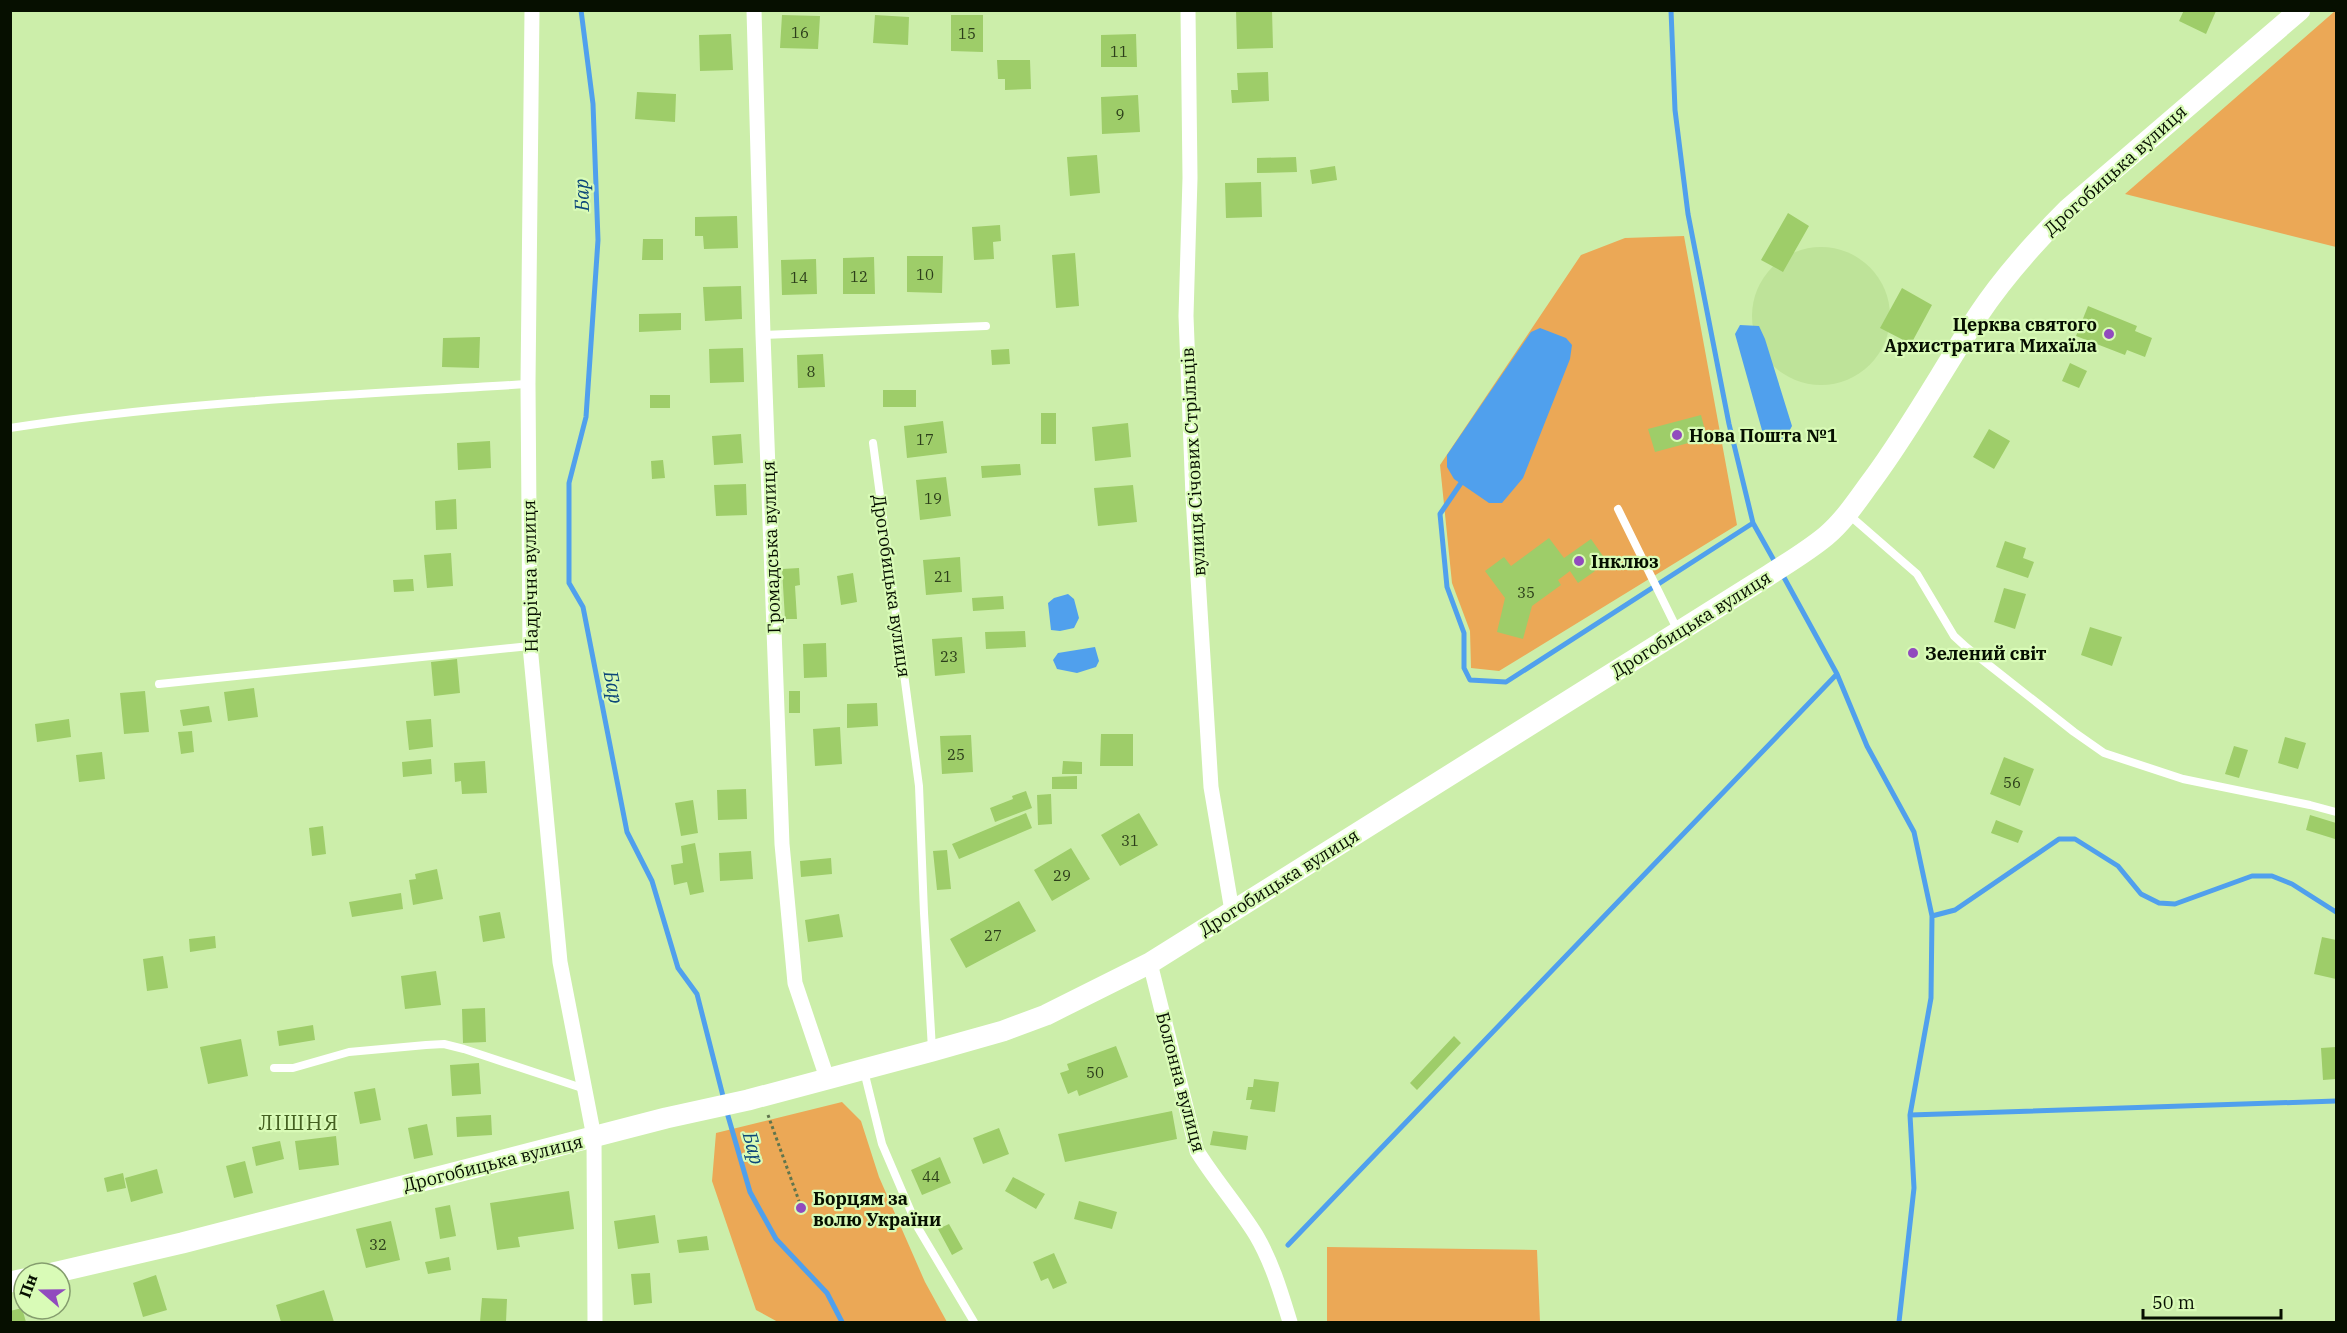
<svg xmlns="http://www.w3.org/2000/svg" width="2347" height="1333" font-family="'IBM Plex Serif',serif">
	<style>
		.built { fill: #bee399 }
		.green { fill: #eba856 }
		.water { fill: #50a0ed }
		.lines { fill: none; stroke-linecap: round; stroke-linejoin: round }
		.stream { stroke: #50a0ed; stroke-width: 5 }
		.building { fill: #9ecd69 }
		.path { stroke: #60754d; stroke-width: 3; stroke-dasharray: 3 3; stroke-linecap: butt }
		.lane { stroke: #fff; stroke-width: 8 }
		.street { stroke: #fff; stroke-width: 15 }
		.secondary { stroke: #fff; stroke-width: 21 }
		.poi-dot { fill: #914bbe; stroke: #d9fbb7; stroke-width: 2 }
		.labels { text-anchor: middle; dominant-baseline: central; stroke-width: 4.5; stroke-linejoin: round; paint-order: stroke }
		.number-label { font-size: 15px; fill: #2c3e1a }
		.street-label { font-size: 18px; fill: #060f00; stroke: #d9fbb7 }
		.poi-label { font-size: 18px; font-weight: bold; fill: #060f00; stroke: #d9fbb7; text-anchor: start }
		.water-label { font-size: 20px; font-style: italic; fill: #0c4779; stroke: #d9fbb7 }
		.quarter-label { font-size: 21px; letter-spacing: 1.5px; fill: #446021; stroke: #d9fbb7 }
	</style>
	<rect width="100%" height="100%" fill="#cea"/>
	<path class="built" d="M1752 316a69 69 0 1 1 138 0a69 69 0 1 1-138 0Z"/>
	<path class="green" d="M2335,11L2336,247L2125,194Z
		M1684,236L1737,525L1499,671L1471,668L1470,631L1452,583L1440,465L1581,255L1625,238Z
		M842,1102L861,1121L879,1177L925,1282L947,1322H778L756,1310L712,1181L716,1133Z
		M1327,1247L1537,1250L1540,1322H1327Z"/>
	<path class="water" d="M1740,325L1759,326L1765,339L1792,426L1785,439L1772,444L1765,441L1735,334Z
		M1540,328L1566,338L1572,345L1570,359L1523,478L1502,503H1489L1454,479L1447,467V455L1531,332Z
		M1068,594L1074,599L1079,618L1074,628L1060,631L1051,630L1048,603L1054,598Z
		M1095,647L1099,661L1096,667L1077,673L1057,669L1053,660L1058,653Z"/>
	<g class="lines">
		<path class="stream" d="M581,10L593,104L598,240L586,417L569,483V583L583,607L627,832L652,881L678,968L697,994L724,1100
			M1671,10L1675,110L1688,214L1729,424L1753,523L1776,564
			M1461,483L1440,514L1447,587L1464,633V668L1470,680L1506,682L1753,523
			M1781,572L1837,674L1867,746L1914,832L1932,916L1931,998L1910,1115L1914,1188L1899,1322
			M1932,916L1955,910L2059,839H2075L2118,866L2141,894L2159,903L2175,904L2252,876H2272L2292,884L2336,912
			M726,1109L750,1192L776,1239L827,1293L842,1322
			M1910,1115L2336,1101
			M1288,1245L1837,674"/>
	</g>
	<path class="building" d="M1236,10H1272L1273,48L1237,49Z
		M2184,10H2214L2216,11L2206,34L2179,21Z
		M782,15L820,16L818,49L780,48Z
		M875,15L909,17L908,45L873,43Z
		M951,15H983V52L951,51Z
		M731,34L733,70L700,71L699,35Z
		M1136,34L1137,67H1101V35Z
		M997,60H1030L1031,89L1005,90V79H998Z
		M1268,72L1269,101L1232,103L1231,90H1238L1237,73Z
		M637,92L676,94L675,122L635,119Z
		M1138,95L1140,132L1102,134L1101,97Z
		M1097,155L1100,193L1070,196L1067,157Z
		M1296,157L1297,172L1257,173V158Z
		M1335,166L1337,180L1312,184L1310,170Z
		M1261,182L1262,217L1226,218L1225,183Z
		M1788,213L1809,226L1783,272L1761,260Z
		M737,216L738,248L704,249L703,236H695V217Z
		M1000,225L1001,241L993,242L994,259L974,260L972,227Z
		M643,239H663V260H642Z
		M1075,253L1079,306L1056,308L1052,255Z
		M907,256H943L942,293L907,292Z
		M874,257L875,294H843V258Z
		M816,259L817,294L782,295L781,260Z
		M741,286L742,319L705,321L703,287Z
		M1902,288L1932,305L1911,344L1880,328Z
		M2088,306L2137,326L2135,331L2152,338L2145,357L2127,350L2125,355L2076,336Z
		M681,313V330L639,332V314Z
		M480,337L479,368L442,367L443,338Z
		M743,348L744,382L710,383L709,349Z
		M1009,349L1010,364L992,365L991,350Z
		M823,354L825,387L798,388L797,355Z
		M2070,363L2087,371L2079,388L2062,381Z
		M883,390H916V407H883Z
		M650,395H670V408H650Z
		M1041,413H1056V444H1041Z
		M1701,415L1707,438L1655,452L1648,429Z
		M943,421L947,453L907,458L904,426Z
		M1128,423L1131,457L1095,461L1092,427Z
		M1989,429L2010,441L1994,469L1973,457Z
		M741,434L743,463L714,465L712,436Z
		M490,441L491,468L458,470L457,443Z
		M663,460L665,478L652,479L651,461Z
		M1020,464L1021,475L982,478L981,466Z
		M946,477L951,516L920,520L916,480Z
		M746,484L747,515L716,516L714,485Z
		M1133,485L1137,522L1098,526L1094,488Z
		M456,499L457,529L436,530L435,501Z
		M1549,538L1564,558L1591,539L1603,556L1590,565L1595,571L1578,583L1570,571L1558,580L1561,585L1532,606L1523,639L1497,632L1505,598L1485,571L1504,557L1511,566Z
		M2005,541L2026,548L2023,558L2034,562L2028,578L1996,567Z
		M451,553L453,586L427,588L424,555Z
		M960,557L962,592L926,595L923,560Z
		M799,568L800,585L795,586L797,619H785L782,569Z
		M853,573L857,602L841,605L837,576Z
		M413,579L414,591L394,592L393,580Z
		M2004,588L2026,594L2015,629L1994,622Z
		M1003,596L1004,609L973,611L972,598Z
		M2090,627L2122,637L2112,666L2081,655Z
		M1025,631L1026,647L986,649L985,632Z
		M962,637L965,673L935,676L932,639Z
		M826,643L827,677L804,678L803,644Z
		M457,659L460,693L434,696L431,662Z
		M254,688L258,717L228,721L224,692Z
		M145,691L149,732L124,734L120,693Z
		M789,691H800V713H789Z
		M877,703L878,726L847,728V704Z
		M209,706L212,722L183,726L180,710Z
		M69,719L71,737L37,742L35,724Z
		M431,719L433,747L409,750L406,721Z
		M840,727L842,764L815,766L813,729Z
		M192,731L194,752L181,754L178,732Z
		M1101,734H1133V766H1100Z
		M971,735L973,772L942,774L940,736Z
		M2285,737L2306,743L2298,769L2278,763Z
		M2234,746L2248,750L2239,778L2225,774Z
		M102,752L105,779L79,782L76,755Z
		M2004,757L2034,769L2020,806L1990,794Z
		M431,759L432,774L403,777L402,762Z
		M485,761L487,793L462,794L461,781L455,782L454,763Z
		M1063,761L1082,762V774H1062Z
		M1077,776V789H1052V777Z
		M746,789L747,819L718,820L717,790Z
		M1026,791L1032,808L995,822L990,808L1013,799L1012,796Z
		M1051,794L1052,824L1038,825L1037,795Z
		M693,800L698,833L681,836L675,803Z
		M1026,813L1032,828L959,859L952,844Z
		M1139,813L1158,845L1120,866L1101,835Z
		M2310,815L2336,823L2335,839L2306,830Z
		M1996,820L2023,831L2018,843L1991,833Z
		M323,826L326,854L312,856L309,828Z
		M695,843L704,892L690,895L687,882L674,885L671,865L683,863L681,846Z
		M1071,848L1090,879L1052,901L1034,870Z
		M947,850L951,889L937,890L933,851Z
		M751,851L753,879L720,881L719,853Z
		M831,858L832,874L801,877L800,861Z
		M437,869L443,899L413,905L409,880L416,879L415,874Z
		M401,893L403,909L352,917L349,902Z
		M1019,901L1036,931L966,968L950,939Z
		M500,912L505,938L483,942L479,916Z
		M839,914L843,937L808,942L805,920Z
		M215,936L216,948L190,952L189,939Z
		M2322,937L2336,940V979L2314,974Z
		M163,956L168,988L147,991L143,959Z
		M436,971L441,1005L405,1009L401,976Z
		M485,1008L486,1042L463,1043L462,1009Z
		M313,1025L315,1040L279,1046L277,1031Z
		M1454,1036L1461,1043L1417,1090L1410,1083Z
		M241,1039L248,1076L208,1084L200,1047Z
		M1116,1046L1128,1077L1079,1096L1077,1090L1068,1094L1060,1073L1069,1070L1067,1064Z
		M2336,1047V1079L2323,1080L2321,1048Z
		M479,1063L481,1094L452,1096L450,1065Z
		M1254,1079L1279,1082L1275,1112L1250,1109L1252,1100H1246L1248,1087H1253Z
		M375,1088L381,1120L360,1124L354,1092Z
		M1172,1111L1177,1139L1065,1162L1058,1134Z
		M491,1115L492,1135L457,1137L456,1117Z
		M427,1124L433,1155L414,1159L408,1128Z
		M999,1128L1009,1154L983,1164L973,1138Z
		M1213,1131L1248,1136L1246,1150L1210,1145Z
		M336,1136L339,1165L299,1170L295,1141Z
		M280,1141L284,1159L256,1166L252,1147Z
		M940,1157L951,1183L922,1195L911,1170Z
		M245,1161L253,1193L234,1198L226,1166Z
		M157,1169L163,1193L131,1202L125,1178Z
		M123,1173L126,1188L107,1192L104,1178Z
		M1013,1177L1045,1194L1036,1209L1005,1191Z
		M569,1191L574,1229L518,1237L520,1247L497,1250L490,1203Z
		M1079,1201L1117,1212L1112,1229L1074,1219Z
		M450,1205L456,1236L440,1239L435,1208Z
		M655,1215L659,1243L618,1249L614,1221Z
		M391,1221L400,1260L366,1268L356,1229Z
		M949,1224L963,1249L952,1255L938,1229Z
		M707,1236L709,1250L679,1253L677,1240Z
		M1054,1253L1067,1283L1053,1289L1048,1278L1041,1281L1033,1262Z
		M449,1257L451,1270L428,1274L425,1262Z
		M650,1273L652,1303L634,1305L631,1274Z
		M156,1275L167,1310L143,1317L133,1283Z
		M324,1290L334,1322H281L276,1305Z
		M482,1298L507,1299L506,1322H480Z
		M22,1308L26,1322H10V1311Z"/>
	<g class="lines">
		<path class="path" d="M768,1115L799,1201"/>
		<path class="lane" d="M763,335L986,326
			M10,428C181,401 356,395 528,384
			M873,443L919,786L924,913L932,1049
			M1618,509L1678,631
			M1848,514L1917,574L1954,636L1966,647L2074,732L2104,753L2183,779L2310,805L2336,812
			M159,684L530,646
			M274,1068H293L349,1052L426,1045L444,1044L464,1049L585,1089
			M864,1071L882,1144L918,1228L974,1322"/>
		<path class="street" d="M532,10L528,384L530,646L560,962L594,1137L595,1322
			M754,10L763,335L782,844L795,983L827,1078
			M1188,10L1190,178L1186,316L1193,497L1211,787L1232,911
			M1150,963L1197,1151C1215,1180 1238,1206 1256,1235C1272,1262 1281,1293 1290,1322"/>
		<path class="secondary" d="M53,1273L182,1243L666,1118L748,1100L932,1051L1003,1031L1046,1015L1150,963L1766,577C1786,564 1808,551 1826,536C1845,520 1858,499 1873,479C1912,426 1943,369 1979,314C2005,275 2035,242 2068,209L2300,10
			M10,1282L24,1279"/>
	</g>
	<g class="poi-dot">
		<circle cx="2109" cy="334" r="6"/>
		<circle cx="1677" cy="435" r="6"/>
		<circle cx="1579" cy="561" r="6"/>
		<circle cx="1913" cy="653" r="6"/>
		<circle cx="801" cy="1208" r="6"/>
	</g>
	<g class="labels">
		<g class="number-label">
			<text x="800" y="32">16</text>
			<text x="967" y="33">15</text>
			<text x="1119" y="51">11</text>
			<text x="1120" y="114">9</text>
			<text x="925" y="274">10</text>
			<text x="859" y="276">12</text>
			<text x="799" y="277">14</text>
			<text x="811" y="371">8</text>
			<text x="925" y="439">17</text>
			<text x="933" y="498">19</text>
			<text x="943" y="576">21</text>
			<text x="1526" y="592">35</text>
			<text x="949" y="656">23</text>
			<text x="956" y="754">25</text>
			<text x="2012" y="782">56</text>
			<text x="1130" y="840">31</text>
			<text x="1062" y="875">29</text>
			<text x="993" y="935">27</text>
			<text x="1095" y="1072">50</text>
			<text x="931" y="1176">44</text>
			<text x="378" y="1244">32</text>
		</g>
		<g class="street-label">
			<text transform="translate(2115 170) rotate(-42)">Дрогобицька вулиця</text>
			<text transform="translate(1193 462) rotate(-93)">вулиця Січових Стрільців</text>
			<text transform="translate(771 547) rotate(-92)">Громадська вулиця</text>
			<text transform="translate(530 576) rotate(-91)">Надрічна вулиця</text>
			<text transform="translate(892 586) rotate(82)">Дрогобицька вулиця</text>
			<text transform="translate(1691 624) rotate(-32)">Дрогобицька вулиця</text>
			<text transform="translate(1279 882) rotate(-32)">Дрогобицька вулиця</text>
			<text transform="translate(1181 1082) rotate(75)">Болонна вулиця</text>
			<text transform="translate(493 1163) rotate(-14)">Дрогобицька вулиця</text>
		</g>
		<g class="poi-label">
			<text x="2097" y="324" text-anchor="end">Церква святого<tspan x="2097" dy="21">Архистратига Михаїла</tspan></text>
			<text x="1689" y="435">Нова Пошта №1</text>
			<text x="1591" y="561">Інклюз</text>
			<text x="1925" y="653">Зелений світ</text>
			<text x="813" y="1198">Борцям за<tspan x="813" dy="21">волю України</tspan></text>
		</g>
		<g class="water-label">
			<text transform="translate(581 195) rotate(-92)">Бар</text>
			<text transform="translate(614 687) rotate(79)">Бар</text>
			<text transform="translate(754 1148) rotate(75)">Бар</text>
		</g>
		<g class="quarter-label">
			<text x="299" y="1122">ЛІШНЯ</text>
		</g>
	</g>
	<rect width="2347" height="1333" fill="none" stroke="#060f00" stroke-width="24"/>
	<g transform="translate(42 1291) rotate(290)"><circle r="28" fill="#d9fbb7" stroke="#859d6e" stroke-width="1.5"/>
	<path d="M0-4.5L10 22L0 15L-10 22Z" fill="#914bbe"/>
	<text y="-9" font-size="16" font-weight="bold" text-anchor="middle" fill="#060f00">Пн</text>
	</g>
	<path d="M2143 1309v9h138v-9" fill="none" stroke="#060f00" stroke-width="3"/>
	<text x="2152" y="1309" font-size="18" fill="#060f00" stroke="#d9fbb7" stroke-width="4.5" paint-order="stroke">50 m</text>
</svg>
